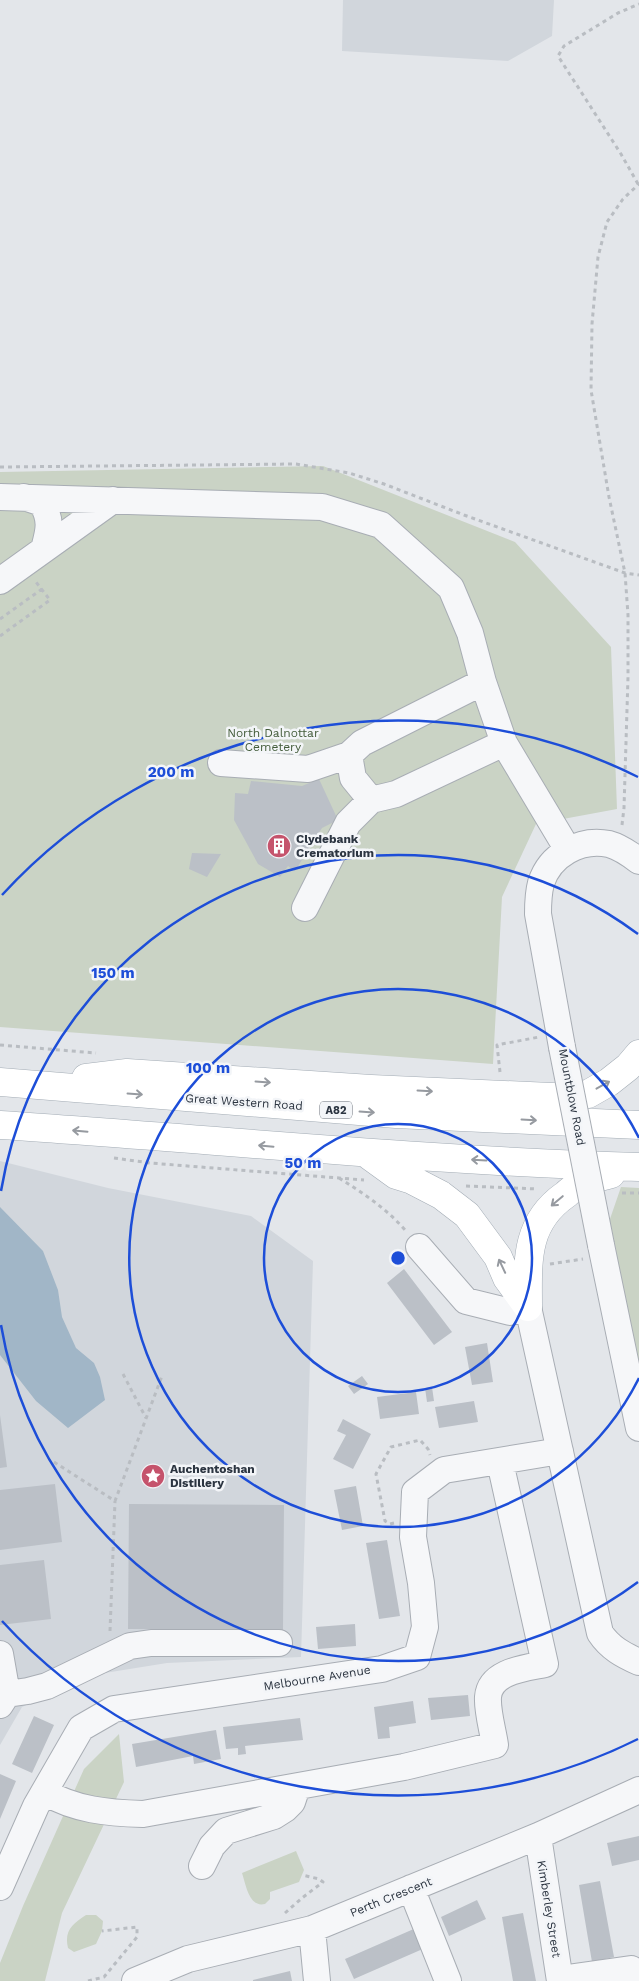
<svg xmlns="http://www.w3.org/2000/svg" width="639" height="1981" font-family="'Work Sans',sans-serif">
	<style>
		.built { fill: #d1d6dc }
		.green { fill: #cad3c5 }
		.water { fill: #a1b6c7 }
		.building { fill: #bbc0c7 }
		.lines { fill: none; stroke-linecap: round; stroke-linejoin: round }
		.minor-casing { stroke: #a8adb4; stroke-width: 28 }
		.major-casing { stroke: #a3acb5; stroke-width: 29 }
		.path { stroke: #b9bdc2; stroke-width: 3; stroke-dasharray: 4 4; stroke-linecap: butt }
		.minor { stroke: #f6f7f9; stroke-width: 26 }
		.major { stroke: #fff; stroke-width: 28 }
		.minor-bridge-casing { stroke: #a8adb4; stroke-width: 28; stroke-linecap: butt }
		.minor-bridge { stroke: #f6f7f9; stroke-width: 26 }
		.oneway { stroke: #969aa0 }
		.ring { fill: none; stroke: #1d4ed8; stroke-width: 2.5 }
		.labels { text-anchor: middle; dominant-baseline: central; stroke-width: 5; stroke-linejoin: round; paint-order: stroke }
		.shield { fill: #f3f5f8; stroke: #686f78; stroke-width: 1 }
		.shield-label { font-size: 11px; font-weight: bold; fill: #2c3541 }
		.park-label { font-size: 12px; fill: #435c3a; stroke: #f3f5f8 }
		.poi-label { font-size: 12px; font-weight: bold; fill: #2c3541; stroke: #f3f5f8; text-anchor: start }
		.street-label { font-size: 12px; fill: #2c3541; stroke: #f3f5f8 }
		.centre { fill: #1d4ed8; stroke: #f3f5f8; stroke-width: 2.5 }
		.ring-label { font-size: 15px; text-anchor: middle; font-weight: bold; fill: #1d4ed8; stroke: #f3f5f8; stroke-width: 5; stroke-linejoin: round; paint-order: stroke }
	</style>
	<rect width="100%" height="100%" fill="#e3e6ea"/>
	<path class="built" d="M343,0H554L552,36L508,61L342,51Z
		M0,1161L108,1188L251,1216L313,1261L301,1657L167,1663L86,1676L22,1707L0,1745Z"/>
	<path class="green" d="M323,466L515,542L611,647L617,809L536,824L502,897L493,1064L0,1027V472Z
		M621,1187L639,1188V1428L601,1245Z
		M119,1734L124,1782L62,1913L45,1981H0V1963L23,1906L84,1769Z
		M296,1851L304,1870L299,1882L270,1892V1899L265,1904C249,1908 246,1885 242,1873Z
		M86,1915H96L103,1921L102,1931L96,1944L74,1952L68,1948C64,1931 72,1924 86,1915Z"/>
	<path class="water" d="M0,1207L43,1251L58,1290L62,1317L76,1348L94,1363L100,1377L105,1400L68,1428L36,1401L0,1355Z"/>
	<path class="building" d="M319,779L338,820L322,828L295,871L288,866L280,877L258,864L234,820L235,793L248,794L251,781L302,786Z
		M192,853L221,854L207,877L189,869Z
		M404,1269L452,1332L434,1345L387,1283Z
		M487,1343L493,1382L472,1385L465,1347Z
		M362,1376L368,1384L354,1394L348,1386Z
		M432,1387L434,1401L427,1402L425,1388Z
		M416,1392L419,1414L380,1419L377,1397Z
		M474,1401L478,1422L439,1428L435,1407Z
		M0,1415L7,1467L0,1468Z
		M343,1419L371,1434L353,1469L333,1459L346,1435L337,1431Z
		M55,1484L62,1542L0,1550V1490Z
		M356,1486L363,1526L342,1530L334,1490Z
		M129,1504L284,1505L283,1630L128,1629Z
		M387,1540L400,1616L379,1619L366,1543Z
		M44,1560L51,1619L0,1625V1565Z
		M355,1624L356,1646L318,1649L316,1627Z
		M468,1695L470,1716L431,1720L428,1698Z
		M413,1701L416,1723L389,1727L390,1738L378,1739L374,1707Z
		M34,1716L54,1725L32,1773L12,1764Z
		M300,1718L303,1740L245,1746L246,1754L238,1755V1748L226,1749L223,1727Z
		M216,1730L221,1759L194,1764L193,1756L136,1767L132,1744Z
		M0,1774L16,1781L0,1819Z
		M639,1836V1860L612,1866L607,1843Z
		M600,1881L614,1957L592,1962L579,1885Z
		M477,1900L486,1919L449,1936L441,1917Z
		M523,1913L536,1981H513L502,1917Z
		M416,1928L425,1948L354,1979L345,1959Z
		M290,1971L292,1981H253V1980Z"/>
	<g class="lines">
		<g class="minor-casing">
			<path id="minor" d="M0,497L322,507L381,525L451,588L470,633L483,682L504,743
				M24,497L42,503C52,521 49,530 44,549
				M0,581L113,500
				M483,682L362,743L349,755L353,778L371,800L396,794L504,743L568,850
				M221,763L308,769L349,755
				M305,908L348,823L371,800
				M562,1047L538,914C538,904 538,894 541,883C550,855 580,838 609,844C620,847 630,854 639,861
				M601,1245L639,1428
				M419,1247L466,1301L510,1312L528,1307L600,1633C610,1648 623,1655 639,1662
				M0,1654L7,1694L0,1705
				M7,1694L28,1691L47,1686L130,1646L151,1643H279
				M44,1792C76,1810 107,1813 143,1814L404,1767L495,1745C493,1731 487,1711 488,1697C490,1671 526,1668 545,1664L500,1462
				M538,1836L560,1981
				M202,1866L212,1846L226,1831L274,1816L285,1809L292,1802L297,1787
				M0,1887L36,1806L81,1728L114,1709L382,1669L417,1657L425,1627L421,1583L413,1537L415,1492L444,1470L560,1451
				M411,1888L448,1981
				M312,1929L317,1981
				M560,1979L631,1969L639,1973
				M135,1981L188,1959L312,1929L538,1836L639,1790"/>
		</g>
		<g class="major-casing">
			<path id="major" d="M86,1078L127,1073L371,1089L551,1097L588,1094L609,1082L628,1067L639,1054
				M0,1082L396,1114L639,1125
				M0,1125C213,1139 425,1161 639,1167
				M367,1154L396,1175L412,1180L441,1195L467,1215L498,1257L507,1278L528,1307
				M528,1307C528,1263 524,1224 565,1195C570,1191 575,1186 581,1184C590,1179 601,1177 611,1174"/>
		</g>
		<path class="path" d="M638,184L621,154L558,56L564,46L618,13L639,4
			M0,467L296,464L349,473L384,484L464,515L625,573L639,575
			M0,619L42,589
			M0,636L50,600L36,582
			M622,825L624,808L628,677V615L625,573L609,497L591,390L592,324L598,257L607,222L623,199L639,184
			M0,1045L96,1053
			M500,1072L497,1045L539,1037
			M114,1158L150,1163L364,1180
			M339,1178C363,1193 387,1209 406,1231
			M466,1186L537,1189
			M622,1193H639
			M550,1264L583,1259
			M123,1374L146,1418
			M54,1462L115,1501L162,1376
			M394,1523L390,1524L385,1521L376,1474L391,1447L420,1440L428,1449L430,1455
			M110,1631L115,1501
			M285,1913L302,1898L323,1882L319,1879L302,1875
			M88,1981L104,1977L137,1937V1927L102,1931"/>
		<use href="#minor" class="minor"/>
		<use href="#major" class="major"/>
		<g class="minor-bridge-casing">
			<path id="minor-bridge" d="M562,1047L601,1245"/>
		</g>
		<use href="#minor-bridge" class="minor-bridge"/>
	</g>
	<defs><path id="oneway-shaft" d="M-6 0H5M1.5-3L5.5 0L1.5 3" fill="none" stroke-width="1.6" stroke-linecap="round" stroke-linejoin="round" transform="scale(1.25)"/></defs>
	<g class="oneway">
		<use href="#oneway-shaft" transform="translate(263 1082) rotate(4)"/>
		<use href="#oneway-shaft" transform="translate(603 1085) rotate(-29)"/>
		<use href="#oneway-shaft" transform="translate(425 1091) rotate(3)"/>
		<use href="#oneway-shaft" transform="translate(135 1094) rotate(4)"/>
		<use href="#oneway-shaft" transform="translate(367 1112) rotate(4)"/>
		<use href="#oneway-shaft" transform="translate(529 1120) rotate(3)"/>
		<use href="#oneway-shaft" transform="translate(80 1131) rotate(-175)"/>
		<use href="#oneway-shaft" transform="translate(266 1146) rotate(-175)"/>
		<use href="#oneway-shaft" transform="translate(479 1160) rotate(-177)"/>
		<use href="#oneway-shaft" transform="translate(557 1201) rotate(140)"/>
		<use href="#oneway-shaft" transform="translate(502 1266) rotate(-115)"/>
	</g>
	<g class="ring">
		<circle cx="398" cy="1258" r="134"/>
		<path d="M639 1378A269 269 0 1 1 639 1138"/>
		<path d="M638 1582A403 403 0 0 1 1 1325M1 1191A403 403 0 0 1 638 934"/>
		<path d="M638 1739A537 537 0 0 1 2 1621M2 895A537 537 0 0 1 638 777"/>
	</g>
	<defs>
		<g id="building-disc" transform="scale(1.25)"><circle r="9.5" fill="#c5536c" stroke="#f3f5f8"/><path d="M-4-6H4V6H1V3H-1V6H-4ZM-2.5-4.3h1.7v1.8h-1.7ZM.8-4.3h1.7v1.8H.8ZM-2.5-1h1.7V.8h-1.7ZM.8-1h1.7V.8H.8Z" fill="#fff"/></g>
		<g id="sight-disc" transform="scale(1.25)"><circle r="9.5" fill="#c5536c" stroke="#f3f5f8"/><path d="M0-6L1.8-2.2L6-1.7L2.9 1.2L3.7 5.4L0 3.3L-3.7 5.4L-2.9 1.2L-6-1.7L-1.8-2.2Z" fill="#fff"/></g>
	</defs>
	<g fill-rule="evenodd">
		<use href="#building-disc" x="279" y="846"/>
		<use href="#sight-disc" x="153" y="1476"/>
	</g>
	<g class="labels">
		<rect class="shield" x="320" y="1101.5" width="32" height="17" rx="4"/>
		<g class="shield-label">
			<text x="336" y="1110">A82</text>
		</g>
		<g class="park-label">
			<text x="273" y="733">North Dalnottar<tspan x="273" dy="14">Cemetery</tspan></text>
		</g>
		<g class="poi-label">
			<text x="296" y="839">Clydebank<tspan x="296" dy="14">Crematorium</tspan></text>
			<text x="170" y="1469">Auchentoshan<tspan x="170" dy="14">Distillery</tspan></text>
		</g>
		<g class="street-label">
			<text transform="translate(572 1097) rotate(79)">Mountblow Road</text>
			<text transform="translate(244 1102) rotate(4)">Great Western Road</text>
			<text transform="translate(317 1678) rotate(-9)">Melbourne Avenue</text>
			<text transform="translate(391 1897) rotate(-22)">Perth Crescent</text>
			<text transform="translate(549 1909) rotate(81)">Kimberley Street</text>
		</g>
	</g>
	<circle cx="398" cy="1258" r="8" class="centre"/>
	<g class="ring-label">
		<text x="171" y="777">200 m</text>
		<text x="113" y="978">150 m</text>
		<text x="208" y="1073">100 m</text>
		<text x="303" y="1168">50 m</text>
	</g>
</svg>
